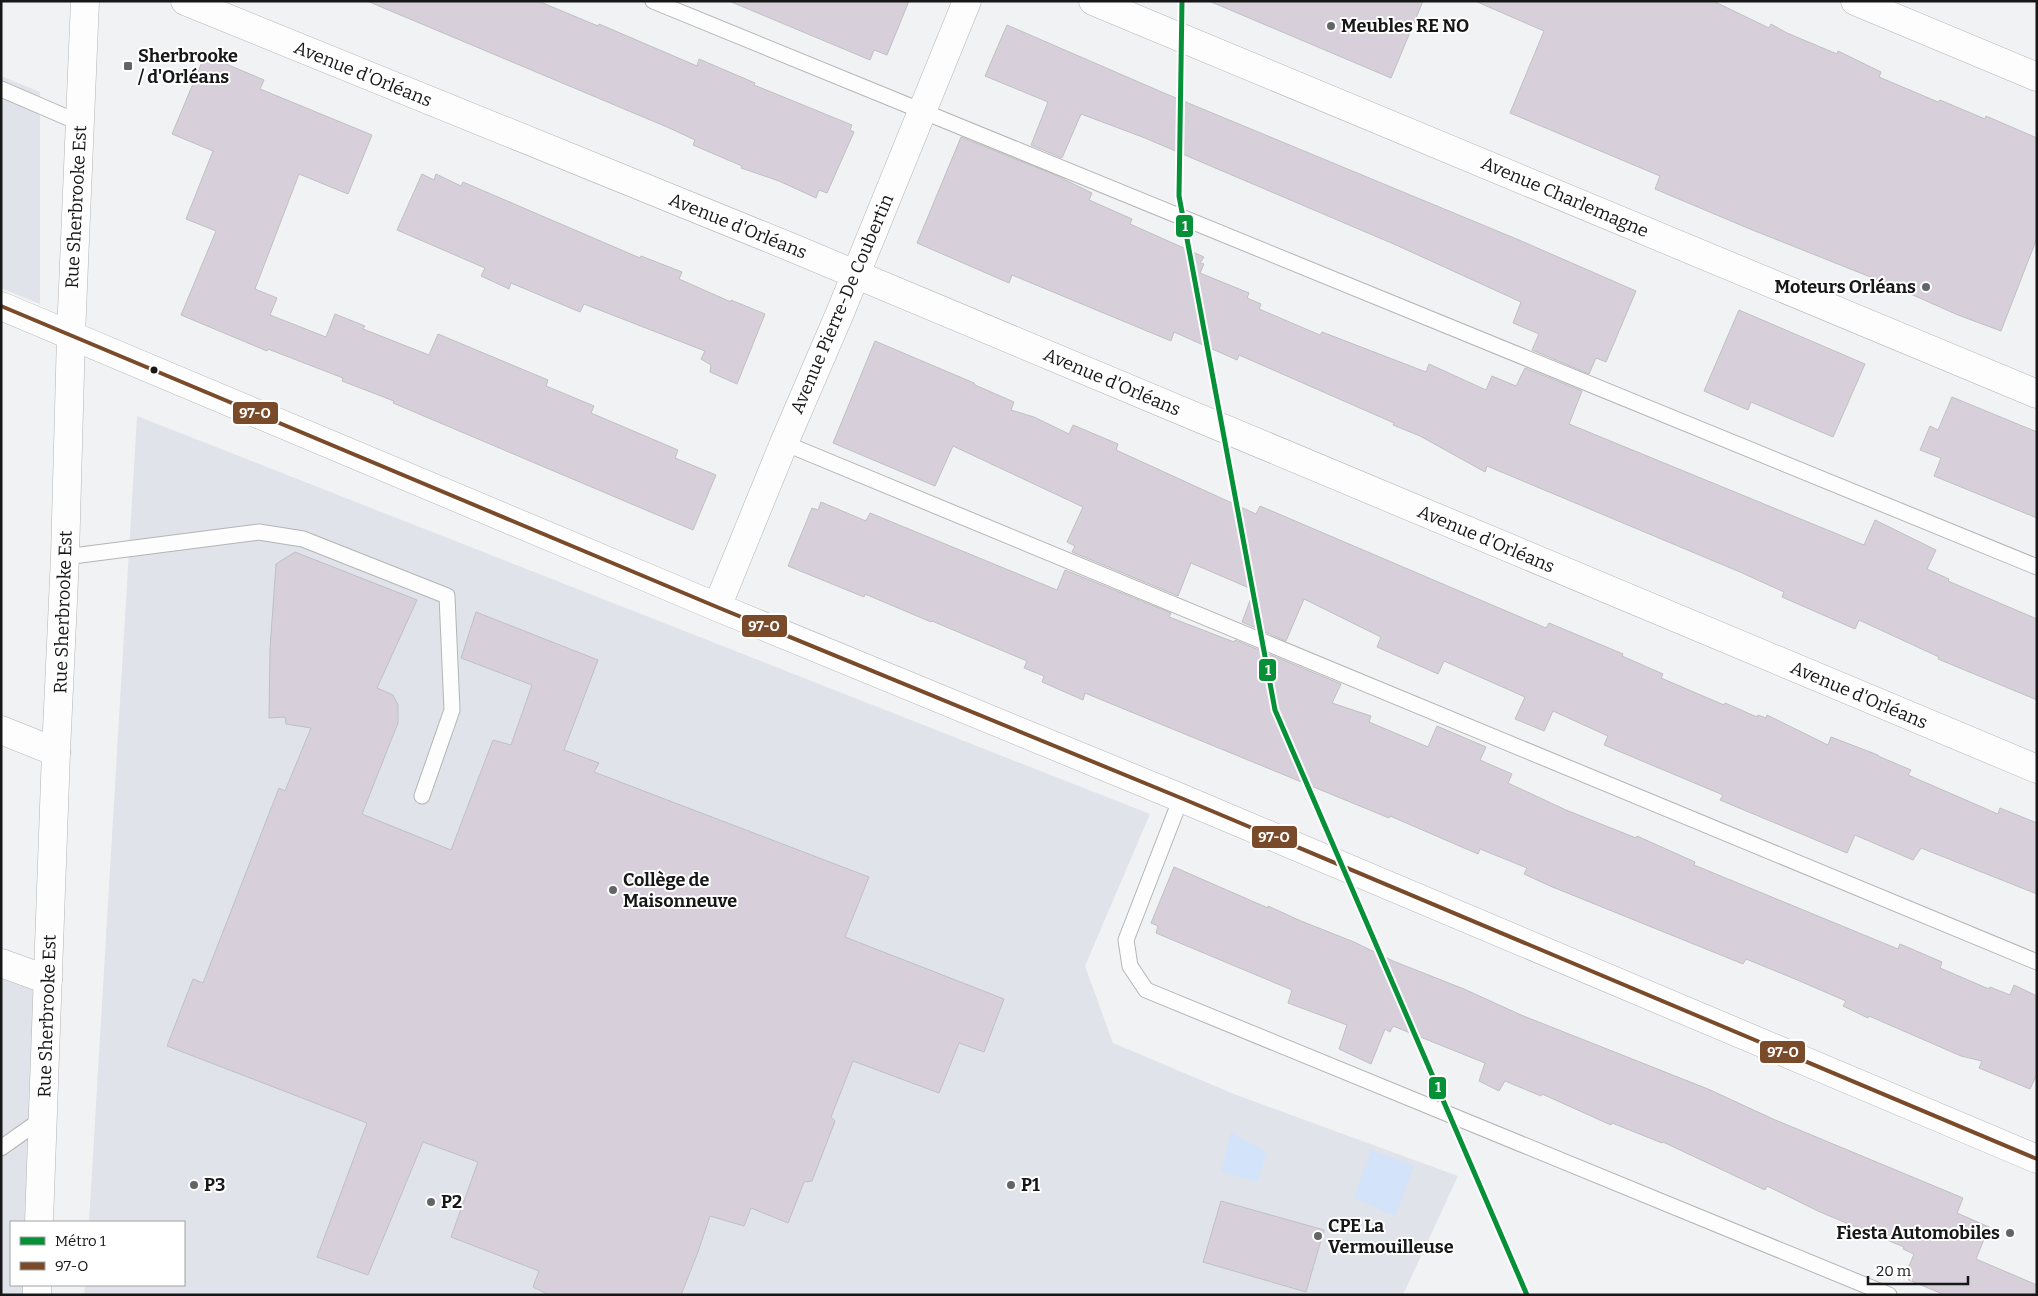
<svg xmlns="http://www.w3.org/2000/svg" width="2038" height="1296" font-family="Bitter,serif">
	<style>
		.built { fill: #e0e3e9 }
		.green { fill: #d3e3f9 }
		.building { fill: #d7d0db; stroke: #c0c0c1 }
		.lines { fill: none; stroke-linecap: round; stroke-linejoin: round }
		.lane-casing { stroke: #b3b4b5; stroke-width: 17 }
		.street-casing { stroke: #b3b4b5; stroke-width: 29 }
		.primary-casing { stroke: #b3b4b5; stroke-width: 29 }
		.lane { stroke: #fdfdfd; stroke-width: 15 }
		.street { stroke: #fdfdfd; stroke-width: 28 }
		.primary { stroke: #fdfdfd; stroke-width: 28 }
		.bus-1-casing { stroke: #fff; stroke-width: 8 }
		.bus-1 { stroke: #7a4b2a; stroke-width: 4 }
		.metro-1-casing { stroke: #fff; stroke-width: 9 }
		.metro-1 { stroke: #069037; stroke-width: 5 }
		.poi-dot { fill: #636465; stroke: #fff; stroke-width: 2 }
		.bus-dot { fill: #171718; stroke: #fff; stroke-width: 2 }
		.labels { text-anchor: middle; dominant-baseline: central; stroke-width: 4; stroke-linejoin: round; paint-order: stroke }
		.poi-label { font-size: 18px; font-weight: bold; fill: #171718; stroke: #fff; text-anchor: start }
		.street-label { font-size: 18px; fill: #171718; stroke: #fff }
		.line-badge { stroke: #fff; stroke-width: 2 }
		.badge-label { font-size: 14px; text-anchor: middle; font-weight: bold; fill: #fff }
	</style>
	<rect width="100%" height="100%" fill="#f1f2f4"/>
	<path class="built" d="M1,76L40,92V304L1,288Z
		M137,416L1150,814L1085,966L1113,1043L1234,1094L1458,1176L1403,1295H84L85,1285H184V1222H89Z
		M1,963L48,980L39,1222H11V1285H37V1295H1Z"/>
	<path class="green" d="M1231,1132L1266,1152L1258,1182L1221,1172Z
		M1371,1150L1414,1166L1395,1216L1354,1198Z"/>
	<path class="building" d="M367,1H538L598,26L599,24L697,66L699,59L755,83L754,85L852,125L850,130L854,132L827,193L819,190L816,198L779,181L741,168L742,166L693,145L695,140L667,127Z
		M729,1H909L887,55L874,50L870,60Z
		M1209,1H1423L1391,78Z
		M1475,1H1713L1769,28L1771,24L1787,33L1837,54L1838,51L1881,72L1879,77L1938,102L1940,100L1985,119L1986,116L2037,138V238L2001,331L1958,315L1888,284L1750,229L1655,189L1660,176L1510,113L1544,31Z
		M1007,25L1164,93L1519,240L1636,291L1606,362L1596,358L1589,374L1532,350L1539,334L1513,323L1521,302L1396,245L1145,138L1081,114L1062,158L1031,145L1048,102L985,76Z
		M205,55L264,80L260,89L372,135L348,194L299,174L255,289L277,298L270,315L326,337L335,314L365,326L363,329L429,355L438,334L548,380L546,386L594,406L591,413L678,450L675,458L716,475L693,530L393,403L394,401L342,381L343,378L268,349L267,351L181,315L216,231L186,219L213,151L172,134Z
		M961,137L1055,175L1092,193L1089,200L1132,219L1130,224L1204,257L1200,263L1204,264L1200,273L1249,293L1247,298L1261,304L1259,309L1320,335L1322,332L1426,372L1429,364L1486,390L1492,376L1516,386L1525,368L1582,391L1569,424L1864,545L1875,520L1936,550L1927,569L1949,579L1948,581L2037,619V700L1938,659L1939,657L1859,620L1855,629L1782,597L1784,592L1740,572L1487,466L1485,472L1420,436L1393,425L1394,423L1239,355L1237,360L1174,332L1171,341L1012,275L1009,283L917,243Z
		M422,174L434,180L436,174L461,186L463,182L640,258L641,256L682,272L679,279L731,302V300L765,314L737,384L710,372L711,365L701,359L705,351L584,304L580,312L511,283L509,289L481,276L485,268L397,230Z
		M1739,310L1865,364L1833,437L1751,402L1748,410L1704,391Z
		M875,341L974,383L975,385L1014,402L1011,410L1034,417L1069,434L1073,425L1118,444L1116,450L1256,514L1260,506L1546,628L1549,623L1623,654L1622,656L1663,674L1661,678L1724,705L1725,703L1757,717L1758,715L1766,718L1767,715L1828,745L1831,737L1878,755V756L1911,770L1908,775L1998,814L2000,808L2037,823V894L1921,848L1913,860L1855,835L1847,853L1720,800L1723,795L1604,745L1608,736L1553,711L1544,731L1515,719L1525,697L1444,661L1438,674L1377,647L1381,637L1304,599L1286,641L1242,622L1254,590L1191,563L1178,596L1072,552L1075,546L1067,542L1083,507L953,446L935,486L833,443Z
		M1952,397L2037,432V518L1934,476L1941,458L1920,450L1930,426L1938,430Z
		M821,502L866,521L870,513L1057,590L1065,570L1171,613L1169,617L1234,642L1235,640L1341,684L1332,703L1371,716L1369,722L1428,747L1437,726L1486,747L1480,760L1512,774L1508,783L1566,810L1636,838L1637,836L1695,862L1694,865L1898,949L1900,944L1942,962L1940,968L1989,989L1990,987L2010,995L2014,985L2037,996V1074L2030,1089L1979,1068L1982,1061L1961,1056L1869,1016L1868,1018L1843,1006L1846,1001L1795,979L1746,959L1743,964L1550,886L1524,874L1527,868L1480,849L1478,854L1390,816L1389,818L1085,693L1083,700L1042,682L1044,676L1024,668L1027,661L932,621L931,622L865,594L864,597L788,566L812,508L818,510Z
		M295,552L417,600L377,688L393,695L398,705V723L362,814L451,850L493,740L511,745L532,685L461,658L476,612L598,660L564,750L599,763L594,772L869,877L845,937L1004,999L984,1052L959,1043L939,1093L853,1061L831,1117L835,1121L812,1181L804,1182L788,1223L751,1208L744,1226L710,1216L698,1252L681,1295H549L533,1287L539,1271L451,1237L478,1162L423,1142L368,1275L317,1257L367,1123L167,1046L193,979L203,983L279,788L285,791L311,728L286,724L285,717L269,718L270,649L276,564Z
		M1174,867L1268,908V906L1301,921L1354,942L1393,961L1464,989L1521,1015L1708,1089L1773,1119L1963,1198L1957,1213L1989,1227L1976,1259L2037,1285V1295H1945L1904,1278L1914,1254L1903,1249L1904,1247L1820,1212L1767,1186L1765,1190L1663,1142L1662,1143L1612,1123L1611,1125L1542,1094L1541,1096L1505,1081L1499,1091L1479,1081L1485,1063L1393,1026L1390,1032L1385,1029L1371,1064L1339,1049L1347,1025L1288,1003L1292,990L1156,933L1158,926L1151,923Z
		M1221,1201L1324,1230L1306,1292L1203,1262Z"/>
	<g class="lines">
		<g class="lane-casing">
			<path id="lane" d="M653,1L2037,567
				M1,89L80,123
				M784,443L2037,962
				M65,557L259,532L303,539L447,596L452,710L422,796
				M1181,798L1126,940L1130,966L1146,990L1889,1295
				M1,1148L42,1119"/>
		</g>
		<g class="street-casing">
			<path id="street" d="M185,1L788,246L2037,769
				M1093,1L2037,394
				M1855,1L2037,77
				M1,306L717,607L1181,798L2037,1159
				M717,607L784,443L840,313L967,1
				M1,730L56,752
				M1,963L48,980"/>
		</g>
		<g class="primary-casing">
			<path id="primary" d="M39,1222L56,752L65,557L71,335L85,1
				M37,1295V1285"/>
		</g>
		<use href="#lane" class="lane"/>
		<use href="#street" class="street"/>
		<use href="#primary" class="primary"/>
		<g class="bus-1-casing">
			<path id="bus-1" d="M1,306L717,607L1181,798L2037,1159"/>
		</g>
		<use href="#bus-1" class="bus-1"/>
		<g class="metro-1-casing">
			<path id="metro-1" d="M1182,1L1179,196L1275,710L1527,1295"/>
		</g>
		<use href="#metro-1" class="metro-1"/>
	</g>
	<g class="poi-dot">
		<circle cx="1331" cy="26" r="5"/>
		<rect x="123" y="61" width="10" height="10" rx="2.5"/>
		<circle cx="1926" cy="287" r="5"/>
		<circle cx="613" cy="890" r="5"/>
		<circle cx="194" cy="1185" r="5"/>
		<circle cx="1011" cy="1185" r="5"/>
		<circle cx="431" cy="1202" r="5"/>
		<circle cx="2010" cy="1233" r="5"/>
		<circle cx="1318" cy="1236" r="5"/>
	</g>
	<circle class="bus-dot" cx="154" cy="370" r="4.5"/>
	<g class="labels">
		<g class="poi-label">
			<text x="1341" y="26">Meubles RE NO</text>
			<text x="138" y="56">Sherbrooke<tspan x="138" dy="21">/ d'Orléans</tspan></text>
			<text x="1916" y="287" text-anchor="end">Moteurs Orléans</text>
			<text x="623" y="880">Collège de<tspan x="623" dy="21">Maisonneuve</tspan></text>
			<text x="204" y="1185">P3</text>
			<text x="1021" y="1185">P1</text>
			<text x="441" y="1202">P2</text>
			<text x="1328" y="1226">CPE La<tspan x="1328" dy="21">Vermouilleuse</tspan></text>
			<text x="2000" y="1233" text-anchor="end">Fiesta Automobiles</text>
		</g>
		<g class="street-label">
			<text transform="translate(363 74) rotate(22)">Avenue d'Orléans</text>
			<text transform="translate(1565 197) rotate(23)">Avenue Charlemagne</text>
			<text transform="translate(76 207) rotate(-87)">Rue Sherbrooke Est</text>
			<text transform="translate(738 226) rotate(22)">Avenue d'Orléans</text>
			<text transform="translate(842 304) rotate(-67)">Avenue Pierre-De Coubertin</text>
			<text transform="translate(1112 382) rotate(23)">Avenue d'Orléans</text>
			<text transform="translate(1486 539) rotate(23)">Avenue d'Orléans</text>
			<text transform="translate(63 612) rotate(-88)">Rue Sherbrooke Est</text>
			<text transform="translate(1859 695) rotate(23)">Avenue d'Orléans</text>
			<text transform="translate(47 1016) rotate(-88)">Rue Sherbrooke Est</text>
		</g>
	</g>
	<g class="line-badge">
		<rect x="1175" y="214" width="19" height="24" rx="5" fill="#069037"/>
		<rect x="232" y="401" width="47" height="24" rx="5" fill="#7a4b2a"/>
		<rect x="741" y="614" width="47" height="24" rx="5" fill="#7a4b2a"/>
		<rect x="1258" y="658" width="19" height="24" rx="5" fill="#069037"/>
		<rect x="1251" y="825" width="47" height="24" rx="5" fill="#7a4b2a"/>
		<rect x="1759" y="1040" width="47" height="24" rx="5" fill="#7a4b2a"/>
		<rect x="1428" y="1076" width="19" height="24" rx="5" fill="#069037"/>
	</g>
	<g class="badge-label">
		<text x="1185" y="231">1</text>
		<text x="255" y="418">97-O</text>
		<text x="764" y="631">97-O</text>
		<text x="1268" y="675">1</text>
		<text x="1274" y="842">97-O</text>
		<text x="1783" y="1057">97-O</text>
		<text x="1438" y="1092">1</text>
	</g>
	<rect width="2038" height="1296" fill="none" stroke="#171718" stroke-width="5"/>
	<rect x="10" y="1221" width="175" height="65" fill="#ffffff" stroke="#a2a2a3"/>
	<rect x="20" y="1237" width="25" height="8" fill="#069037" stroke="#a2a2a3"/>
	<text x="55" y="1246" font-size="15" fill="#171718">Métro 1</text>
	<rect x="20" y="1262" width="25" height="8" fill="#7a4b2a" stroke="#a2a2a3"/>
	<text x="55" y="1271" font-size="15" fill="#171718">97-O</text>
	<path d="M1868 1276v8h100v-8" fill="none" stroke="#171718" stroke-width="2.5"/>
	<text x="1876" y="1276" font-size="15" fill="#171718" stroke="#ffffff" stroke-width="4" paint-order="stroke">20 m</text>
</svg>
